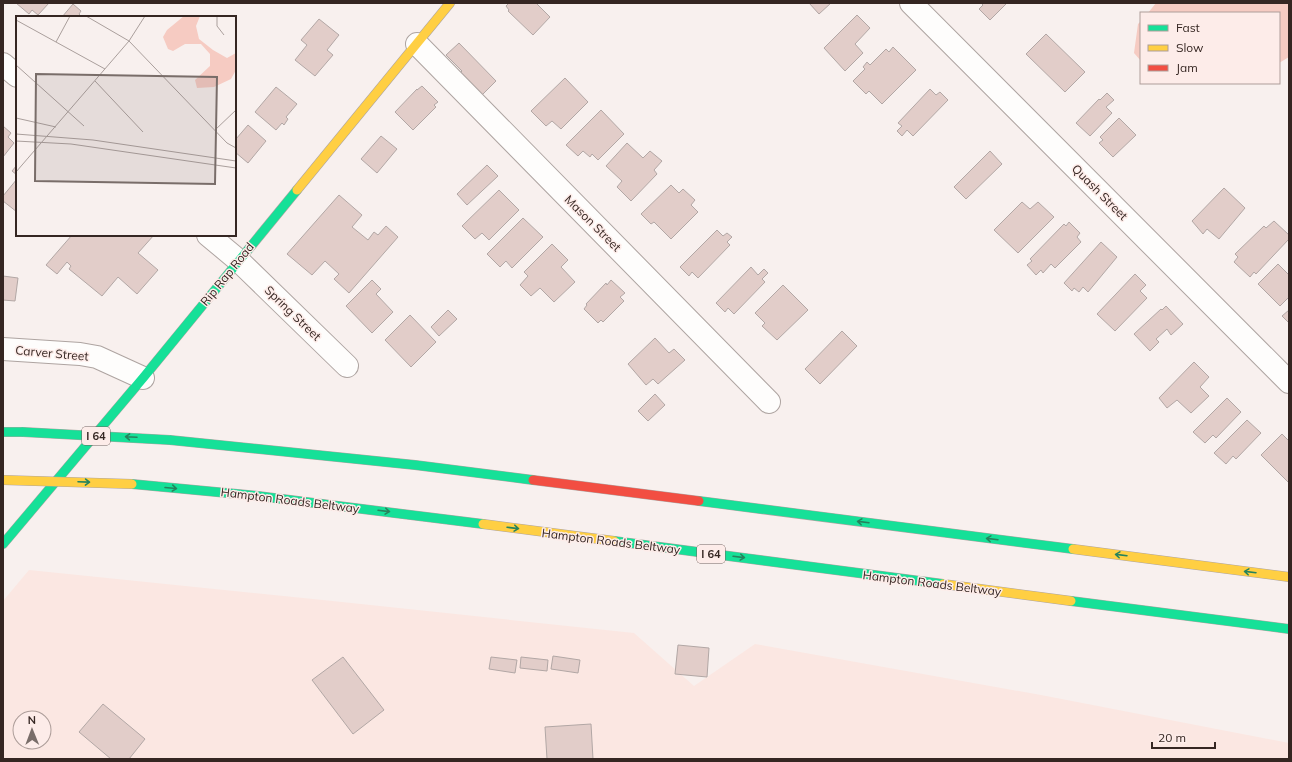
<svg xmlns="http://www.w3.org/2000/svg" width="1292" height="762" font-family="Mulish,sans-serif">
	<style>
		.built { fill: #fbe7e2; fill-rule: evenodd }
		.forest { fill: #f6cbc2 }
		.building { fill: #e2cdc9; stroke: #b2a7a5 }
		.lines { fill: none; stroke-linecap: round; stroke-linejoin: round }
		.street-casing { stroke: #aea4a1; stroke-width: 24 }
		.fast-casing { stroke: #aea4a1; stroke-width: 10 }
		.slow-casing { stroke: #aea4a1; stroke-width: 10 }
		.jam-casing { stroke: #aea4a1; stroke-width: 10 }
		.street { stroke: #fefdfc; stroke-width: 22 }
		.fast { stroke: #16e098; stroke-width: 9 }
		.slow { stroke: #ffcf43; stroke-width: 9 }
		.jam { stroke: #f24e42; stroke-width: 9 }
		.fast-bridge-casing { stroke: #aea4a1; stroke-width: 10; stroke-linecap: butt }
		.slow-bridge-casing { stroke: #aea4a1; stroke-width: 10; stroke-linecap: butt }
		.fast-bridge { stroke: #16e098; stroke-width: 9 }
		.slow-bridge { stroke: #ffcf43; stroke-width: 9 }
		.oneway { stroke: #26835d }
		.labels { text-anchor: middle; dominant-baseline: central; stroke-width: 3; stroke-linejoin: round; paint-order: stroke }
		.shield { fill: #fdece9; stroke: #71615e; stroke-width: 1 }
		.shield-label { font-size: 11px; font-weight: bold; fill: #352622 }
		.street-label { font-size: 12px; fill: #352622; stroke: #fdece9 }
		.inset-road { fill: none; stroke: #aa9f9c; stroke-width: 1 }
		.view { fill: #796d69; fill-opacity: 0.15; stroke: #796d69; stroke-width: 2 }
		.inset-edge { fill: none; stroke: #352622; stroke-width: 2 }
	</style>
	<rect width="100%" height="100%" fill="#f8f0ee"/>
	<path class="built" d="M29,570L323,600L634,633L694,686L755,644L1041,695L1289,743V759H3V601ZM20,718H44V742H20Z"/>
	<path class="forest" d="M1156,3H1289V57L1279,63V13H1148Z
		M1141,21V61L1134,53L1138,24Z"/>
	<path class="building" d="M16,3H49L38,15L32,10L29,14Z
		M509,3H536L550,17L533,35L508,11L509,10L506,6Z
		M809,3H831L819,14Z
		M981,3H1007L990,20L979,9L983,5Z
		M73,4L81,11L79,14L82,17H62Z
		M857,15L870,28L855,44L863,53L845,71L824,48Z
		M319,19L339,35L327,50L333,55L315,76L295,60L307,45L301,40Z
		M1046,34L1085,72L1065,92L1026,54Z
		M459,43L496,81L481,96L459,74L462,71L446,55Z
		M893,47L916,70L882,104L869,91L866,94L853,81L865,69L863,67L867,62L870,65L886,49L889,52Z
		M565,78L588,102L561,129L552,121L546,126L531,111Z
		M422,86L438,102L434,105L436,107L413,130L395,112L417,89V90Z
		M276,87L297,104L286,117L288,119L284,125L282,123L276,130L255,112Z
		M930,89L936,95L940,92L948,100L913,136L907,130L902,136L897,131L902,126L898,123Z
		M1107,93L1114,100L1106,107L1112,113L1090,136L1076,123L1099,99L1100,100Z
		M601,110L624,134L598,160L592,154L590,157L583,151L578,156L566,145Z
		M1119,118L1136,135L1113,157L1099,143L1103,140L1100,137Z
		M248,125L266,141L248,163L235,152V139H236Z
		M3,126L11,133L8,137L14,143L3,157Z
		M381,136L397,149L377,173L361,159Z
		M627,143L643,158L650,151L662,161L654,170L657,174L631,201L617,187L622,181L606,166Z
		M990,151L1002,164L966,199L954,187Z
		M17,165V175L12,171Z
		M487,165L498,176L467,205L457,194Z
		M17,179V212L3,201V196Z
		M671,185L679,193L683,189L695,200L691,205L698,212L671,239L654,222L651,224L641,214Z
		M1224,188L1245,208L1219,239L1207,229L1203,234L1192,221Z
		M499,190L519,210L489,240L482,233L475,239L462,226Z
		M339,195L362,215L352,227L368,240L374,232L378,235L386,226L398,237L349,293L334,279L339,274L325,261L312,275L287,254Z
		M1022,202L1030,209L1038,202L1054,217L1018,253L994,230Z
		M523,218L543,237L512,268L506,261L500,267L487,254Z
		M1274,221L1289,235V239L1256,274L1254,272L1250,277L1234,262L1238,257L1235,254L1264,226L1266,228Z
		M1069,222L1080,233L1077,237L1081,242L1055,268L1051,264L1043,273L1041,270L1036,275L1027,265L1032,261L1030,259L1064,224L1066,226Z
		M717,230L723,236L727,233L732,237L727,242L730,245L698,278L692,272L689,276L680,267Z
		M72,235L79,236L80,235H154L138,253L158,270L137,294L118,277L102,296L69,269L71,266L67,262L57,274L46,265Z
		M1101,242L1117,257L1088,292L1083,287L1079,292L1074,288L1072,291L1064,283Z
		M552,244L568,260L561,267L575,282L554,302L540,288L531,296L520,285L528,276L524,272Z
		M1278,264L1289,275V297L1280,306L1258,284Z
		M751,267L758,275L764,269L768,273L762,279L765,282L734,314L728,308L725,312L716,303Z
		M1135,274L1146,285L1140,291L1147,298L1115,331L1097,314Z
		M3,276L18,278L15,301L3,300Z
		M372,280L381,289L376,294L393,312L372,333L346,306Z
		M611,280L625,293L620,297L624,301L603,322L601,320L598,323L584,309L587,305L586,304L606,283L607,285Z
		M783,285L808,310L777,340L762,326L765,323L755,313Z
		M1166,306L1183,324L1171,335L1167,329L1156,339L1159,342L1150,351L1134,334L1161,309L1162,310Z
		M448,310L457,319L439,336L431,327Z
		M1289,310V323L1282,316Z
		M410,315L436,342L411,367L385,340Z
		M842,331L857,346L820,384L805,369Z
		M655,338L669,353L674,349L685,360L658,384L653,379L646,385L628,364Z
		M1194,362L1209,377L1200,387L1209,396L1191,413L1177,400L1167,408L1159,398Z
		M655,394L665,405L648,421L638,411Z
		M1227,398L1241,412L1216,438L1213,435L1205,443L1193,432Z
		M1247,420L1261,433L1236,459L1233,456L1226,464L1214,453Z
		M1282,434L1289,441V481L1288,482L1261,455Z
		M678,645L709,648L707,677L675,674Z
		M553,656L580,660L578,673L551,669Z
		M343,657L384,710L353,734L312,680Z
		M491,657L517,660L515,673L489,669Z
		M521,657L548,660L547,671L520,668Z
		M103,704L145,739L129,759H111L79,732Z
		M591,724L593,759H547L545,727Z"/>
	<g class="lines">
		<g class="street-casing">
			<path id="street" d="M911,3L1289,382
				M417,44L769,402
				M3,64L17,76
				M208,235L238,260L347,366
				M3,349L80,354L97,357L143,378"/>
		</g>
		<g class="fast-casing">
			<path id="fast" d="M3,432H23
				M170,440L415,465L533,480
				M132,484L258,496L483,524
				M699,501L1073,549
				M614,541L943,584
				M3,544L143,378L297,190
				M1071,601L1289,629"/>
		</g>
		<g class="slow-casing">
			<path id="slow" d="M297,190L450,3
				M483,524L614,541
				M1073,549L1289,577
				M943,584L1071,601"/>
		</g>
		<g class="jam-casing">
			<path id="jam" d="M533,480L699,501"/>
		</g>
		<use href="#street" class="street"/>
		<use href="#fast" class="fast"/>
		<use href="#slow" class="slow"/>
		<use href="#jam" class="jam"/>
		<g class="fast-bridge-casing">
			<path id="fast-bridge" d="M23,432L170,440"/>
		</g>
		<g class="slow-bridge-casing">
			<path id="slow-bridge" d="M3,480L132,484"/>
		</g>
		<use href="#fast-bridge" class="fast-bridge"/>
		<use href="#slow-bridge" class="slow-bridge"/>
	</g>
	<defs><path id="oneway-shaft" d="M-6 0H5M1.5-3L5.5 0L1.5 3" fill="none" stroke-width="1.6" stroke-linecap="round" stroke-linejoin="round"/></defs>
	<g class="oneway">
		<use href="#oneway-shaft" transform="translate(131 437) rotate(-177)"/>
		<use href="#oneway-shaft" transform="translate(84 482) rotate(2)"/>
		<use href="#oneway-shaft" transform="translate(171 488) rotate(5)"/>
		<use href="#oneway-shaft" transform="translate(384 511) rotate(7)"/>
		<use href="#oneway-shaft" transform="translate(863 522) rotate(-173)"/>
		<use href="#oneway-shaft" transform="translate(513 528) rotate(7)"/>
		<use href="#oneway-shaft" transform="translate(992 539) rotate(-173)"/>
		<use href="#oneway-shaft" transform="translate(1121 555) rotate(-173)"/>
		<use href="#oneway-shaft" transform="translate(739 557) rotate(7)"/>
		<use href="#oneway-shaft" transform="translate(1250 572) rotate(-173)"/>
	</g>
	<g class="labels">
		<g class="shield">
			<rect x="82" y="427" width="28" height="18" rx="3"/>
			<rect x="697" y="545" width="28" height="18" rx="3"/>
		</g>
		<g class="shield-label">
			<text x="96" y="436">I 64</text>
			<text x="711" y="554">I 64</text>
		</g>
		<g class="street-label">
			<text transform="translate(1100 192) rotate(45)">Quash Street</text>
			<text transform="translate(593 223) rotate(45)">Mason Street</text>
			<text transform="translate(227 274) rotate(-51)">Rip Rap Road</text>
			<text transform="translate(293 313) rotate(44)">Spring Street</text>
			<text transform="translate(52 353) rotate(5)">Carver Street</text>
			<text transform="translate(290 500) rotate(7)">Hampton Roads Beltway</text>
			<text transform="translate(611 541) rotate(7)">Hampton Roads Beltway</text>
			<text transform="translate(932 583) rotate(7)">Hampton Roads Beltway</text>
		</g>
	</g>
	<g transform="translate(16 16)">
		<rect width="220" height="220" fill="#f8f0ee"/>
		<path d="M168,0H184L180,10L183,23L197,34L211,42L220,37V54L215,63L198,71L181,72L179,64L194,50V38L185,28H169L157,35L152,33L147,21L151,14Z" fill="#f6cbc2"/>
		<path class="inset-road" d="M70,0L113,25L211,127L220,132M201,0V10L208,19M0,4L89,53M40,26L54,0M0,49L68,110M79,65L127,116M0,102L40,111M199,114L220,94M0,118L77,124L220,145M0,125L55,128L220,152M0,156L113,25L129,0"/>
		<path class="view" d="M20,58L201,61L199,168L19,165Z"/>
		<rect width="220" height="220" class="inset-edge"/>
	</g>
	<rect width="1292" height="762" fill="none" stroke="#352622" stroke-width="8"/>
	<rect x="1140" y="12" width="140" height="72" fill="#fdece9" stroke="#ad9d99"/>
	<rect x="1148" y="25" width="20" height="6" fill="#16e098" stroke="#ad9d99"/>
	<text x="1176" y="32" font-size="12" fill="#352622">Fast</text>
	<rect x="1148" y="45" width="20" height="6" fill="#ffcf43" stroke="#ad9d99"/>
	<text x="1176" y="52" font-size="12" fill="#352622">Slow</text>
	<rect x="1148" y="65" width="20" height="6" fill="#f24e42" stroke="#ad9d99"/>
	<text x="1176" y="72" font-size="12" fill="#352622">Jam</text>
	<g transform="translate(32 730) rotate(359)"><circle r="19" fill="#fdece9" stroke="#ad9d99"/>
	<path d="M0-3L7 15L0 10L-7 15Z" fill="#796d69"/>
	<text y="-6" font-size="11" font-weight="bold" text-anchor="middle" fill="#352622">N</text>
	</g>
	<path d="M1152 742v6h63v-6" fill="none" stroke="#352622" stroke-width="2"/>
	<text x="1158" y="742" font-size="12" fill="#352622" stroke="#fdece9" stroke-width="3" paint-order="stroke">20 m</text>
</svg>
